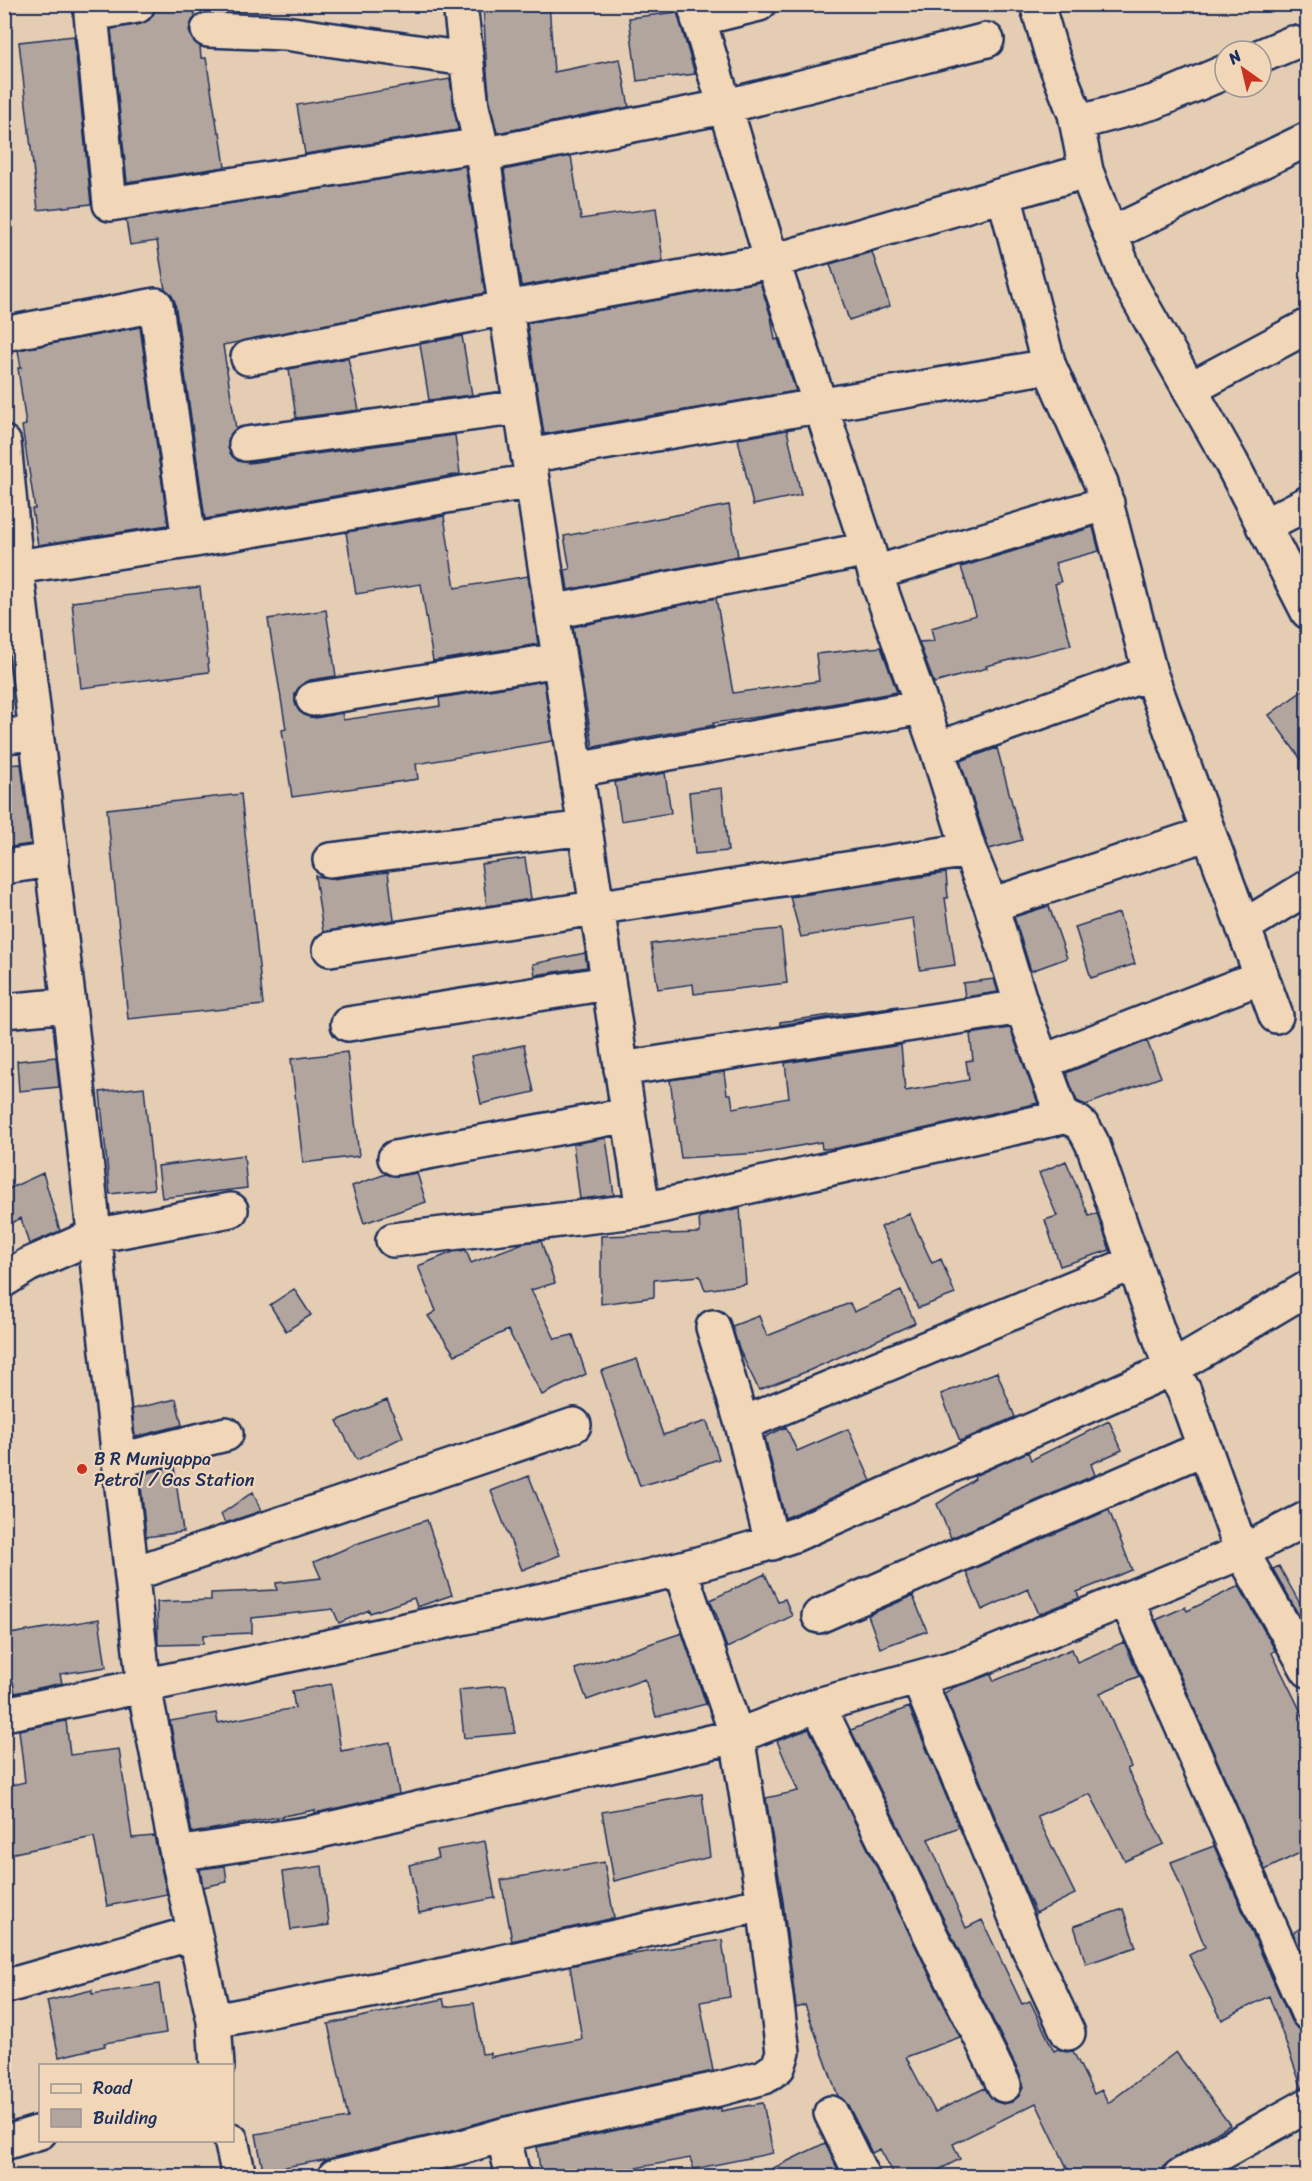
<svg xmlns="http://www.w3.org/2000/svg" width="1312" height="2181" font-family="Sriracha,sans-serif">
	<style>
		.building { fill: #b2a59e; stroke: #1b2f5e; stroke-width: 1.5 }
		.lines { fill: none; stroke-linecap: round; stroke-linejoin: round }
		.minor-casing { stroke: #1b2f5e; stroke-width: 38 }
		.minor { stroke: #f1d7b8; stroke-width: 33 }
		.poi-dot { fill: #c8321e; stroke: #f1d7b8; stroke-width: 2 }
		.labels { text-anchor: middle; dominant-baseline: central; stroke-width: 4.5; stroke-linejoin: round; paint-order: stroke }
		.poi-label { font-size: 18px; fill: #1b2f5e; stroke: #f1d7b8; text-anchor: start }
	</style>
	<rect width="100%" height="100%" fill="#e4cdb3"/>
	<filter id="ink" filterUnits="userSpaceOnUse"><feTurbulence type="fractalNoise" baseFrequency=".0167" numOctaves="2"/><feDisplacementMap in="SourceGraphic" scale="12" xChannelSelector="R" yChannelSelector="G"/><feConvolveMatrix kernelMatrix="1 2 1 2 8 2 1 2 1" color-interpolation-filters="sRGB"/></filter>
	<g filter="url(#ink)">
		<path class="building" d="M483,4H549L554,72L620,59L629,107L497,133L490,104L487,73Z
			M193,5L195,17L192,21L189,30L192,39L200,46L201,58H206L218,132H220L225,167L127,182L111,29L141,24L149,20L155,11Z
			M677,12L695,74L637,81L629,18Z
			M74,36L91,204L38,210L19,42Z
			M450,79L458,130L305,154L297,105Z
			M571,156L581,219L656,208L663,261L521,286L504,170Z
			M465,166L485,293L223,345L236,429L229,436L228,447L232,456L238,461L249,463L455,435L460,474L205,519L175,302L171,294L165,289L157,241L130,245L126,220Z
			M872,252L890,306L849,320L830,264Z
			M760,282L771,317L775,340L778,339L796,391L544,434L527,323Z
			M140,327L168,525L38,545L32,509H35L22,426L26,425L18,368H21L18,350Z
			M462,336L472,395L429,400L420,344Z
			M348,358L359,410L296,418L289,369Z
			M787,430L801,495L753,505L738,439Z
			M729,505L738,556L568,590L565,570L570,569L564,536Z
			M444,516L455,588L528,576L538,644L433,661L421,584L356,594L346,532Z
			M1093,527L1099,551L1055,563L1061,582L1055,584L1071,645L986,666L987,668L934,683L919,642L934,641L931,628L976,615L961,567Z
			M200,587L209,672L81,688L72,602Z
			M716,598L733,693L819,681L816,654L881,647L897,692L765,716L713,723L714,725L593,747L573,627Z
			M326,610L336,676L310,680L301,685L295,693V702L299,711L306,716L316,718L342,713L343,720L440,706L439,698L544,681L553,741L416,764L418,779L292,797L282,730L286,729L268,619Z
			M1308,687V769L1269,715Z
			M997,748L1022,840L989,849L960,761Z
			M21,764L31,844L4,848V765Z
			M665,773L671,813L621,821L615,782Z
			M722,788L728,851L695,854L689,792Z
			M241,794L263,1005L128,1019L107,809Z
			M525,858L531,899L487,906L481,864Z
			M388,872L394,920L323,932L315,876L332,879Z
			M946,873L948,898H945L955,965L920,970L913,918L801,937L790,897Z
			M1049,906L1067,958L1031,971L1014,917Z
			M1119,913L1135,964L1091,978L1075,927Z
			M781,929L787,983L694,994L693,984L658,989L651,944L715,935Z
			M585,953L587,967L535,975L533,964Z
			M994,979L998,992L965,997L963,983Z
			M898,1006V1007L780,1025V1022Z
			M1010,1028L1038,1103L837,1148L822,1149L821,1142L761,1153L681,1158L670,1080L724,1072L727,1094H731L733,1108L789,1098L785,1063L901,1045L905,1091L969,1080L966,1061L973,1060L970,1034Z
			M1147,1041L1161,1077L1086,1105L1077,1101L1066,1073Z
			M524,1045L534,1092L481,1104L471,1056Z
			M347,1052L359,1156L303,1163L291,1059Z
			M56,1057L59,1087L19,1091L17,1061Z
			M144,1087L154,1189L110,1194L100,1092Z
			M606,1138L614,1195L580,1199L573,1144Z
			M244,1155L247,1188L162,1198L158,1166Z
			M1066,1161L1089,1216L1097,1213L1110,1250L1060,1266L1045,1220L1057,1216L1039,1173Z
			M43,1173L60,1231L29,1244L21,1218L4,1227V1191Z
			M417,1173L426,1202L364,1223L352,1186L386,1174L398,1176Z
			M740,1208L746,1284L705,1290L700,1276L654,1280V1297L601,1304V1236L700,1233L699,1217Z
			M909,1213L932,1263L941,1259L955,1294L918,1308L881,1227Z
			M541,1241L555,1283L531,1290L555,1339L573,1335L586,1374L542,1395L508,1330L455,1355L428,1316L436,1311L418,1266L453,1252L466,1250L471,1263L523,1243Z
			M294,1289L311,1315L286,1331L270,1305Z
			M901,1291L915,1323L808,1371L759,1390L739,1349L732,1326L759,1316L767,1336L850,1303L854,1312Z
			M637,1359L663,1435L707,1421L719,1459L677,1473L678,1475L640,1486L601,1371Z
			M997,1372L1015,1417L960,1441L941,1394Z
			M176,1399L182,1425L135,1437L132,1409Z
			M387,1400L403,1437L357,1460L337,1421Z
			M1109,1421L1122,1450L1091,1464L1095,1475L951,1538L937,1504L975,1479L974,1476L1028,1452L1031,1460Z
			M786,1427L797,1451L848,1429L871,1481L785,1518L765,1437Z
			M174,1466L183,1532L146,1537L140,1475Z
			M529,1476L560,1555L522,1570L491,1491Z
			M253,1492L261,1511L225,1523L221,1514Z
			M1109,1510L1132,1570L1077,1592L1079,1598L1039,1614L1028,1589L982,1610L966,1572Z
			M427,1520L452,1595L417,1607L414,1598L370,1613L369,1610L339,1623L333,1609L252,1618V1633L203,1635V1644L158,1645L157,1602L211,1600V1593L277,1590L276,1583L321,1578L314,1562L359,1543Z
			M1279,1566L1308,1618L1306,1628L1273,1569Z
			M765,1574L778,1601L785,1599L792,1616L727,1648L717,1621H719L710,1600Z
			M1239,1586L1275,1650L1272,1653L1308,1726V1849L1265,1870L1156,1620L1185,1607L1187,1611Z
			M913,1596L927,1631L880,1648L868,1615Z
			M99,1619L106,1667L60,1674L62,1683L15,1693L13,1681L4,1682V1635Z
			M682,1633L706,1704L656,1717L645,1679L587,1700L575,1669Z
			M1124,1642L1139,1676L1100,1693L1131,1767L1127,1769L1164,1844L1125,1861L1090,1794L1037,1816L1075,1894L1036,1913L1027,1894L944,1693L952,1689V1688L991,1674L994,1681L1072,1649L1077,1662Z
			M331,1684L341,1751L390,1742L399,1794L315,1813V1810L192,1833L170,1721L216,1713L218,1723L295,1708L292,1691Z
			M506,1685L515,1733L464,1738L459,1690Z
			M909,1707L959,1827L928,1839L966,1928L982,1920L1022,2004L1030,2001L1054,2051L1058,2049L1066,2052L1073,2051L1094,2094L1102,2090L1108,2103L1176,2052L1230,2125L1171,2160L1164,2166L1163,2171L1154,2176H1071L1036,2103L953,2144L960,2159L927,2176H895L880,2149L872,2153L848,2105L838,2096L805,2005L796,2008L783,1901L766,1798L798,1791L777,1741L809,1729L960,2037L906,2057L935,2112L985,2088L994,2101L1003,2104L1012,2102L1019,2096L1023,2087L1021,2077L851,1730Z
			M66,1721L70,1755L119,1749L132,1838L154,1836L167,1894L107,1906L94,1837L4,1855V1787L25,1782L19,1730Z
			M702,1794L710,1857L614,1881L602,1812Z
			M485,1841L495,1898L419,1913L409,1865L438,1858L436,1850Z
			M1214,1846L1291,2021L1297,2028L1308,2031V2086L1302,2088L1269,1996L1222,2020L1189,1955L1205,1947L1171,1862Z
			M604,1862L614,1918L512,1941L501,1880Z
			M225,1866L227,1882L203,1887L200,1869Z
			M322,1866L329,1925L291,1930L283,1872Z
			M1123,1909L1136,1947L1086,1964L1074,1926Z
			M1308,1923V1965L1293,1933Z
			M722,1940L730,1997L700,2002L713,2071L499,2117L457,2129L329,2159L263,2171L256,2134L348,2118L328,2024L443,1999L445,2007L474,2003L482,2054L490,2053V2057L582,2039L570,1966L621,1955V1956Z
			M159,1984L166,2033L104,2043L105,2046L59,2057L47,2001L92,1990V1994Z
			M763,2103L773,2153L694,2169L690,2158L635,2168L637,2176H541L537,2147L721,2108V2111Z
			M825,2143L838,2170L826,2176H757Z"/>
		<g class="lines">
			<g class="minor-casing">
				<path id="minor" d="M460,4L472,107L481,145L643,1210
					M694,4L766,242L868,549L875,573L937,749L969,850L991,905L1022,1007L1063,1117
					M1037,4L1052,55L1075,114L1086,171L1129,282L1231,462L1308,612
					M137,6L91,14L110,204L481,145
					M698,19L759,4
					M208,30L285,33L466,59
					M1261,56L1292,43
					M1077,123L1154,102L1225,72
					M482,155L723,107L987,40
					M1004,195L1049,366L1101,483L1150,673L1276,1016
					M1111,234L1308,139
					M4,334L156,305L189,541
					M248,358L506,308L773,261L1086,171
					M1190,389L1308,326
					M4,443L16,567L69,1005L144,1687L177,1854L214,2021L217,2066
					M246,444L521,407
					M528,456L1049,366
					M1263,526L1308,503
					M16,567L189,541L532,481
					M875,573L1107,503
					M552,612L868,549
					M313,699L559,660
					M4,736L36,733
					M937,749L1150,673
					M576,770L922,707
					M330,860L585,828
					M4,867L52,860
					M991,905L1209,833
					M1243,927L1308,887
					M330,949L969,850
					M4,1011L69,1005
					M348,1024L608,983
					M1042,1062L1261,977
					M621,1069L1022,1007
					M395,1158L628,1115
					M393,1240L643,1210L1063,1117C1082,1120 1085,1129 1093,1145L1171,1369L1184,1391L1242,1552L1308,1670
					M4,1280L28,1265L94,1236L231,1210
					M713,1327L742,1424
					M120,1460L226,1434
					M772,1543L742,1424L1133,1263
					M132,1574L574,1425
					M1126,1599L1308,2013
					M819,1616L1204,1448
					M918,1678L1028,1947L1068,2033
					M818,1705L1004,2085
					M4,1714C157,1684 309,1651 461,1618C573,1593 686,1572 794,1535L1171,1369L1308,1288
					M177,1854L311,1833L737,1736L818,1705L964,1665L1242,1552L1308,1518
					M4,1987L193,1933
					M214,2021L385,1988L764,1904
					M831,2113L862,2176
					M503,2135L513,2176
					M231,2140L239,2176
					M4,2143L40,2132
					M335,2176L462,2147L503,2135L723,2088L764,2077L778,2067L783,2052L764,1904L737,1736L680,1570
					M1180,2176L1308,2105"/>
			</g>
			<use href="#minor" class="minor"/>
		</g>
	</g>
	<circle class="poi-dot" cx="82" cy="1469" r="6"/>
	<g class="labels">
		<g class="poi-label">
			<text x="94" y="1459">B R Muniyappa<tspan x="94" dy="21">Petrol / Gas Station</tspan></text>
		</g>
	</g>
	<rect width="1312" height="2181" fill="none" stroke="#f1d7b8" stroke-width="24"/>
	<rect x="12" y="12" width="1288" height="2157" fill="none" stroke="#1b2f5e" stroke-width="2" filter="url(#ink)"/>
	<rect x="39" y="2064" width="195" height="78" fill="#f1d7b8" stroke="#9b9494" stroke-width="1.5"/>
	<rect x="51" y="2084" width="30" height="9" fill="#f1d7b8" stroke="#9b9494" stroke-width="1.5"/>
	<text x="93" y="2094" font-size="18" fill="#1b2f5e">Road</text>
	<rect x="51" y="2109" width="30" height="18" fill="#b2a59e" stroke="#9b9494" stroke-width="1.5"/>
	<text x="93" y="2124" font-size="18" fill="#1b2f5e">Building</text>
	<g transform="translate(1243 69) rotate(326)"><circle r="28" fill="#f1d7b8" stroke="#9b9494" stroke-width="1.5"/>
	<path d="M0-4.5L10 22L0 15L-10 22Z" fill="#c8321e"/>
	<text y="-9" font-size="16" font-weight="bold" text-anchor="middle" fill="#1b2f5e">N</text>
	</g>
</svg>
